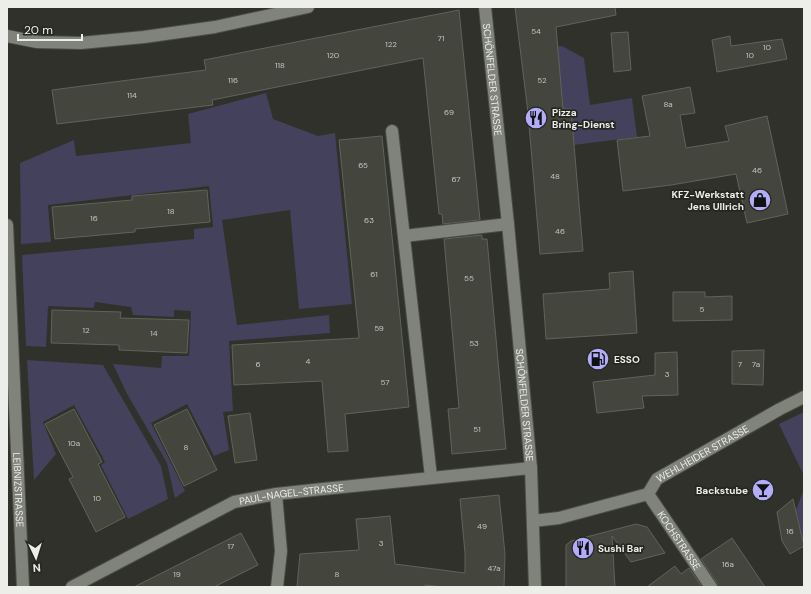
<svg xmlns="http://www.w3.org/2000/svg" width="811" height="594" font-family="'DM Sans',sans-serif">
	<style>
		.green { fill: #43415c }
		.building { fill: #44463e; stroke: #61635b }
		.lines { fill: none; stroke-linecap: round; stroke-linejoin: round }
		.street-casing { stroke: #4a4c46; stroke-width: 14 }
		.secondary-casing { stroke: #4a4c46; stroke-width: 14 }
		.street { stroke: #80837a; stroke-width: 12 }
		.secondary { stroke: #80837a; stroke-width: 12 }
		.labels { text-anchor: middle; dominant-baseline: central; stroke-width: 3.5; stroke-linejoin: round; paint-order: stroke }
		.number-label { font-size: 8px; fill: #c3c4be }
		.street-label { font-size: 10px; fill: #edeee9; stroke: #252720 }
		.poi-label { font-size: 10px; font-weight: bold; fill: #edeee9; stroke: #252720; text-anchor: start }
	</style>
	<rect width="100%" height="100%" fill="#2f312a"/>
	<path class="green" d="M557,46H562L584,58L590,105L632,98L637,137L574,145L571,109H563Z
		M266,93L273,119L318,136L335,133L352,304L299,309L290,210L222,220L237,325L329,315L330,333L229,341L233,411L223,412L229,450L214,456L187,404L151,423L185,491L175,498L167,463L126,392L113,364L161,368L162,356H189L191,311L174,310V317L133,315L131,307L95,302L94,308L48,306L46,347L26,346L22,255L194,239V229L213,227L209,186L48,205L51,242L21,244L20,163L74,140L76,156L191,143L188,114Z
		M27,360L103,365L161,466L168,499L128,519L101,465L105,462L74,405L43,422L56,454L34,480Z
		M804,412V476L779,424Z
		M804,489V546L796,510Z"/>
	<path class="building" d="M515,7H615L616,15L556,27L563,109H571L583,251L540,254L528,113Z
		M459,10L480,220L443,224L442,214H439L423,58L212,100L213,105L57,124L52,90L206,70L204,60Z
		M628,32L631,70L614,72L611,33Z
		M730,36L731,46L782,39L787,59L717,72L712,40Z
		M690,87L695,113L680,115L686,148L729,141L725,126L767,116L788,214L747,223L736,174L671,185L623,191L617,140L650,136L642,96Z
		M382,136L409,407L345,414L348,451L328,452L322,381L234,385L232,345L359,338L339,140Z
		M207,190L210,222L135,229V232L55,239L52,207L132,200V196Z
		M482,235V239H487L506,449L452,454L448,409L459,408L444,239Z
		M633,271L637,333L546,339L543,294L610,289L609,273Z
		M673,292H705V297L732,296V320L673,321Z
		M52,310L121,312L120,318L189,320L187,353L119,350V345L51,343Z
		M764,350L763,385L732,384V351Z
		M677,352L678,395L642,396L644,408L597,413L593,382L655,375V353Z
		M74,409L102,462L98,464L125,517L96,532L69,479L73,477L45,424Z
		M187,409L217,470L184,486L154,425Z
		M250,413L257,460L235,463L228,416Z
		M499,495L505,554L504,587H442L425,585V587H297L300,554L359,550L356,519L370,518L390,516L395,564L465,573V553L460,499Z
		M793,499L804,546L790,554L782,541L777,512Z
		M636,524L647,527L665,553L631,562L612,536L615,587H566V545L571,541Z
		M241,533L258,565L214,587H134Z
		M732,538L765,587H718L717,583L701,559Z
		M675,566L681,574L689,568L702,587H647Z"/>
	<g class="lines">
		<g class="street-casing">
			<g id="street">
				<path d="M7,36L37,42L81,43L144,37L215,27L308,7"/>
				<path d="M392,131L431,477"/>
				<path id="s1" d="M7,225L23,587"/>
				<path d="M404,236L508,224"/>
				<path d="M276,494L281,551L277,587"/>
				<path id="s2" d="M648,494L711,587"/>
				<path id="s3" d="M533,521L559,518L648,494L657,479L780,409L804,397"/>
				<path id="s4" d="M72,587L234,502L276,494L313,490L531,468"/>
			</g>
		</g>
		<g class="secondary-casing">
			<g id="secondary">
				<path id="s5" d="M485,7L508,224L531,468L535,587"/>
			</g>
		</g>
		<use href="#street" class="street"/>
		<use href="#secondary" class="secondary"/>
	</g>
	<defs>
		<g id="restaurant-disc" transform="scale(1.15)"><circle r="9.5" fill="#b3adf9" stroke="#252720"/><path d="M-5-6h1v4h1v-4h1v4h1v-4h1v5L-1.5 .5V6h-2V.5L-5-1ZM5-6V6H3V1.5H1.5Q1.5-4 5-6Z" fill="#111"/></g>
		<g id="shop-disc" transform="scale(1.15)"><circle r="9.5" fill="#b3adf9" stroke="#252720"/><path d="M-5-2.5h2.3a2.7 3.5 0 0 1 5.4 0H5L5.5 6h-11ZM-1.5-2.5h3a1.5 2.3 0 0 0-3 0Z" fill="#111"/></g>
		<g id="fuel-disc" transform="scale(1.15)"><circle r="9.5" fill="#b3adf9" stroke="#252720"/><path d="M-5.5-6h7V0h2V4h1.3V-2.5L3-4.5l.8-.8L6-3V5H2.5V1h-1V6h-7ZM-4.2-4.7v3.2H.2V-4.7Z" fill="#111"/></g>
		<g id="bar-disc" transform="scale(1.15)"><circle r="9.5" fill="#b3adf9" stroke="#252720"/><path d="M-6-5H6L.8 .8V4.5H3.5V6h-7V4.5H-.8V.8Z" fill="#111"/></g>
	</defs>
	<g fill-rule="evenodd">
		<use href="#restaurant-disc" x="536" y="118"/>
		<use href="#shop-disc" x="760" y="200"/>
		<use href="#fuel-disc" x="598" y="359"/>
		<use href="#bar-disc" x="763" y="490"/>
		<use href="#restaurant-disc" x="583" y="548"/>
	</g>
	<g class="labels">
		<g class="number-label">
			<text x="536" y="31">54</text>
			<text x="441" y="38">71</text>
			<text x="391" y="44">122</text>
			<text x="767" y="47">10</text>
			<text x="333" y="55">120</text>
			<text x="750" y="55">10</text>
			<text x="280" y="65">118</text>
			<text x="233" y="80">116</text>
			<text x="542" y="80">52</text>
			<text x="132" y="95">114</text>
			<text x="668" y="104">8a</text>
			<text x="449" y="112">69</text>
			<text x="363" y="165">65</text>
			<text x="757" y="170">46</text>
			<text x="555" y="176">48</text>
			<text x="456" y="179">67</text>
			<text x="171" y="211">18</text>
			<text x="94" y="218">16</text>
			<text x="369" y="220">63</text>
			<text x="560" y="231">46</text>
			<text x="374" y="274">61</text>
			<text x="469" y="278">55</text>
			<text x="702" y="309">5</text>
			<text x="379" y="328">59</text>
			<text x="86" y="330">12</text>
			<text x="154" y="333">14</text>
			<text x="474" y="343">53</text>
			<text x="308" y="361">4</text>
			<text x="258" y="364">6</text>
			<text x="740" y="364">7</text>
			<text x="756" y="364">7a</text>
			<text x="667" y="374">3</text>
			<text x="385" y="382">57</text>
			<text x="477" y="429">51</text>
			<text x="74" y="443">10a</text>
			<text x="186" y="447">8</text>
			<text x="97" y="498">10</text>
			<text x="482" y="526">49</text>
			<text x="790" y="531">16</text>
			<text x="381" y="543">3</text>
			<text x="231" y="546">17</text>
			<text x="728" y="564">16a</text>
			<text x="494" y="568">47a</text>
			<text x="177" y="574">19</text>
			<text x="337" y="574">8</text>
		</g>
		<g class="street-label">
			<text stroke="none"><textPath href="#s5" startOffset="73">SCHÖNFELDER STRASSE</textPath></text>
			<text stroke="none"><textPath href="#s5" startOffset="400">SCHÖNFELDER STRASSE</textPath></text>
			<text stroke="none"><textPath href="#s3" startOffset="188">WEHLHEIDER STRASSE</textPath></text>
			<text stroke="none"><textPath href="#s1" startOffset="265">LEIBNIZSTRASSE</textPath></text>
			<text stroke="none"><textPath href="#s4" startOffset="241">PAUL-NAGEL-STRASSE</textPath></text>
			<text stroke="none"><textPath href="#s2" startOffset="56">KOCHSTRASSE</textPath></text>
		</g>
		<g class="poi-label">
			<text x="552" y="112">Pizza<tspan x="552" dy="12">Bring-Dienst</tspan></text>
			<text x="744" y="194" text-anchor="end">KFZ-Werkstatt<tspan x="744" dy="12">Jens Ullrich</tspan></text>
			<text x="614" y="359">ESSO</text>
			<text x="748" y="490" text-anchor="end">Backstube</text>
			<text x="598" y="548">Sushi Bar</text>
		</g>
	</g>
	<rect width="811" height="594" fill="none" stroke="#edeee9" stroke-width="16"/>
	<g transform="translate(36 558) rotate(176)" stroke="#252720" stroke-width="3" paint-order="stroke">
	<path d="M0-3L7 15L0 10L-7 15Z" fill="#edeee9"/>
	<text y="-6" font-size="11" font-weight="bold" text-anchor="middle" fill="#edeee9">N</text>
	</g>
	<path d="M18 34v6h64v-6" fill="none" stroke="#edeee9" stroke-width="2"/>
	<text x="24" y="34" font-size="12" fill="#edeee9" stroke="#252720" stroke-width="3" paint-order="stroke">20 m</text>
</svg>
